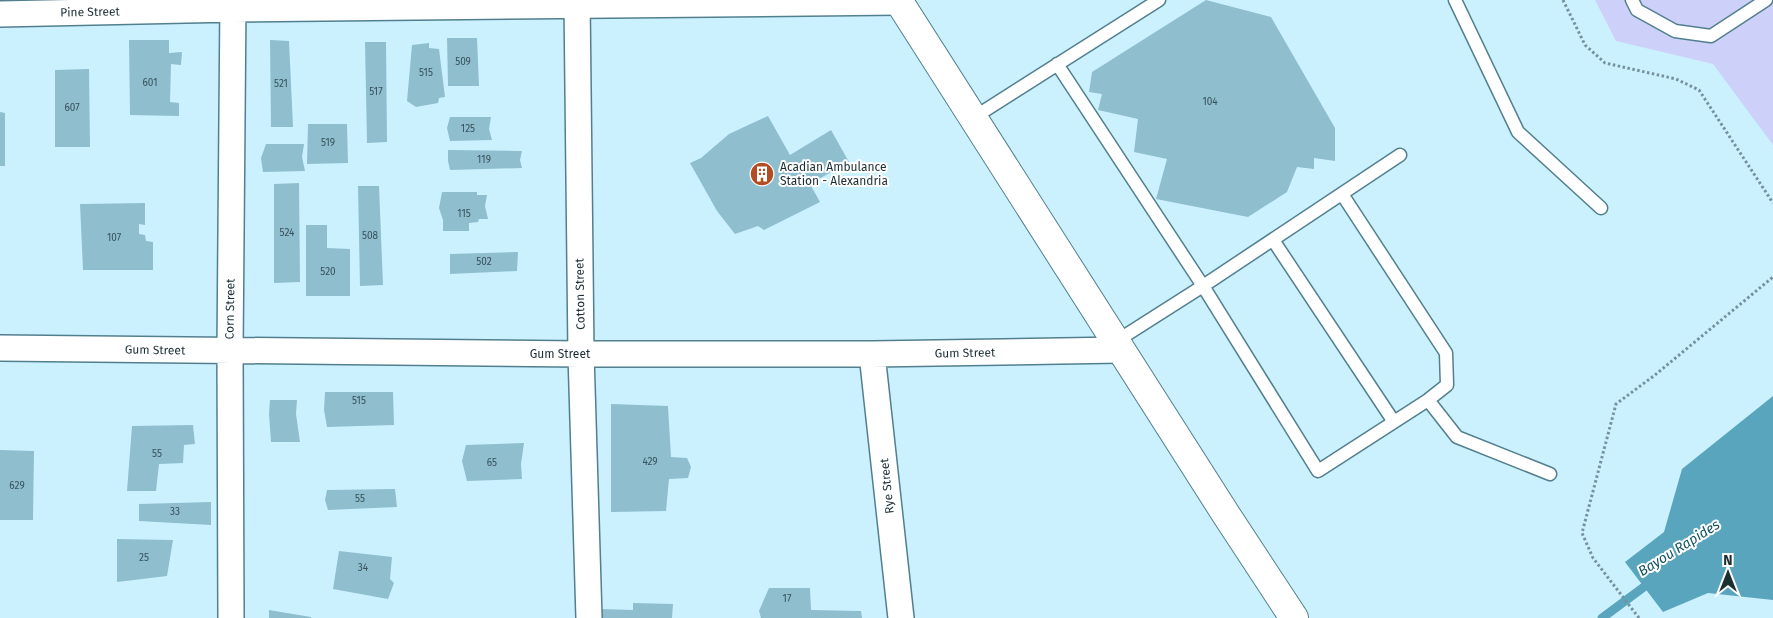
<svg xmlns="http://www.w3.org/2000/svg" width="1773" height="618" font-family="'Fira Sans',sans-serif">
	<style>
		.green { fill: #cdd1fa }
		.water { fill: #58a5bd }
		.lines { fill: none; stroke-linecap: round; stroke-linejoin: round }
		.stream { stroke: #58a5bd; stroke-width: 9 }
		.building { fill: #8fbecf }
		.service-casing { stroke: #527f8e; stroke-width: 15 }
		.minor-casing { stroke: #527f8e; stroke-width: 28 }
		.secondary-casing { stroke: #527f8e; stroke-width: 30 }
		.path { stroke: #75929c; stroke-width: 3; stroke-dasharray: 2.5 2.5; stroke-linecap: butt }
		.service { stroke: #fff; stroke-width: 12 }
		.minor { stroke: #fff; stroke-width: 25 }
		.secondary { stroke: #fff; stroke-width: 28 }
		.labels { text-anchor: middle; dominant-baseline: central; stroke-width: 4; stroke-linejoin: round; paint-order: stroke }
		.number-label { font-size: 10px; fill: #38525b }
		.street-label { font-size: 12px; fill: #1b2e34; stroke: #fff }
		.poi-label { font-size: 12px; fill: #1b2e34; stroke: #fff; text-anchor: start }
		.water-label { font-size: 14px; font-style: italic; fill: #135365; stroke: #fff }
	</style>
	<rect width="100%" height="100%" fill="#cbf1ff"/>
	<path class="green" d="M1595,0H1773V145L1713,64L1616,41Z"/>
	<path class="water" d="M1773,396V600L1708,593L1663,612L1625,562L1664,532L1682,469Z"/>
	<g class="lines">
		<path class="stream" d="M1602,618L1652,581"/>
	</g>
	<path class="building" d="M1206,0L1271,17L1335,128V161L1314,158V169L1297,167L1287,192L1248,217L1156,199L1167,159L1134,152L1138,119L1098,110L1102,94L1089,92L1092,72Z
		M447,38H477L479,86H448Z
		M129,40H169V53L182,52L181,65L171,64L170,102L179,103V116L130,115Z
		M270,40L289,41L293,127H271Z
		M365,42H386L387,142L367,143Z
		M429,43V48L439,49L445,97L439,98L438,103L416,107L407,101L412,45Z
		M89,69L90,147H55V70Z
		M0,112L5,113V166H0Z
		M768,116L790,155L831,130L849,162L810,184L820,202L764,230L758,226L735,234L717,211L690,163L701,158L729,134Z
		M450,117H491L489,129L492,140L450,141L447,128Z
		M308,124H347L348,163L307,164Z
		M266,144H304L302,157L305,171L263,172L261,158Z
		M448,150L522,151L520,160L522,168L450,170L448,161Z
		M299,183L300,282L274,283V184Z
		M358,186H379L383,285L360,286Z
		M442,192H477V195H487L485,206L488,219H479L478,222L469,223V231H443V220L439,208Z
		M145,203V225L139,224V234L145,235L146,241L153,242V270H83L80,204Z
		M306,225H327V248L350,249V296H306Z
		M518,252L517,271L450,274V254Z
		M325,392H393L394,425L327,427L324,410Z
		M270,400H297L296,414L300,442H271L269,414Z
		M611,404L668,406L671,457L687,458L691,467L688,478L669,479L666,511L611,512Z
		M193,425L195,444L184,445L183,463L159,464L156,491H127L132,426Z
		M524,443L521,464L522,479L467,481L462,461L466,445Z
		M0,450L34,451L33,520H0Z
		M395,489L397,507L328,510L325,500L327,490Z
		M211,502V525L139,521V504Z
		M117,539L173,540L167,576L117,582Z
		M339,551L392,557L390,579L394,583L388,599L333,589Z
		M769,588H810L811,610L861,611L862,618H761L759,611Z
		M633,603L673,604L672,618H599V609L633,610Z
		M269,610L311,617V618H269Z"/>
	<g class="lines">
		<g class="service-casing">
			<path id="service" d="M1455,0L1518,132L1601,208
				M1632,0L1637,10L1675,31L1711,36L1766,0
				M1057,64L1203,286L1400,155
				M973,118L1159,0
				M1273,240L1394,422
				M1115,342L1203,286L1318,471L1428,400L1447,385L1446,353L1342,194
				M1428,400L1457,437L1550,474"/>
		</g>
		<g class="minor-casing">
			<path id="minor" d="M577,0L581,354L589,618
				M0,14L233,9L900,2
				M0,348L581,354H872L1120,350
				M872,354L901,618
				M231,618L230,351L233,0"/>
		</g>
		<g class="secondary-casing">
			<path id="secondary" d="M898,0L1227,516L1294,618"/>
		</g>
		<path class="path" d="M1563,0L1585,45L1605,63L1676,79L1699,90L1773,203
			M1639,618L1593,558L1582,533L1616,404L1655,375L1773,277"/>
		<use href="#service" class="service"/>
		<use href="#minor" class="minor"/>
		<use href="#secondary" class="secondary"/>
	</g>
	<defs>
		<g id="building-disc" transform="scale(1.25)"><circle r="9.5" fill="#b24c22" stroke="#fff"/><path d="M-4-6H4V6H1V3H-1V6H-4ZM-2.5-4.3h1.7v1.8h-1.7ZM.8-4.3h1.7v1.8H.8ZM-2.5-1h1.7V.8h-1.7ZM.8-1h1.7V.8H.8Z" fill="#fff"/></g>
	</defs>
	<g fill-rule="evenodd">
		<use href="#building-disc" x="762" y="174"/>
	</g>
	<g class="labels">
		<g class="number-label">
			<text x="463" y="62">509</text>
			<text x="426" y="73">515</text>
			<text x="150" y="83">601</text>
			<text x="281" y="84">521</text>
			<text x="376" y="92">517</text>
			<text x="1210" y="102">104</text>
			<text x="72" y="108">607</text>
			<text x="468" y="129">125</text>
			<text x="328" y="143">519</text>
			<text x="484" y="160">119</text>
			<text x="464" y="214">115</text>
			<text x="287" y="233">524</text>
			<text x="370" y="236">508</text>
			<text x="114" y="238">107</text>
			<text x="484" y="262">502</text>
			<text x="328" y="272">520</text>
			<text x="359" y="401">515</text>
			<text x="157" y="454">55</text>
			<text x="650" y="462">429</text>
			<text x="492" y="463">65</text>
			<text x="17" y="486">629</text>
			<text x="360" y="499">55</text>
			<text x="175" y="512">33</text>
			<text x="144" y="558">25</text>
			<text x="363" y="568">34</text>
			<text x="787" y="599">17</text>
		</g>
		<g class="street-label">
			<text transform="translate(90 12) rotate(-1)">Pine Street</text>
			<text transform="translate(580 294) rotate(-91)">Cotton Street</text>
			<text transform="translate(230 309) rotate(-89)">Corn Street</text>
			<text transform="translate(155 350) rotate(1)">Gum Street</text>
			<text transform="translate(965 353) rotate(-1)">Gum Street</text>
			<text x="560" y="354">Gum Street</text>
			<text transform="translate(887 486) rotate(-96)">Rye Street</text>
		</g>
		<g class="poi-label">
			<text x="780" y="167">Acadian Ambulance<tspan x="780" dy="14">Station - Alexandria</tspan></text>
		</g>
		<g class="water-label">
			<text transform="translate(1679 548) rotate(-32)">Bayou Rapides</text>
		</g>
	</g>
	<g transform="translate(1728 573)" stroke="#ffffff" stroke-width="4" paint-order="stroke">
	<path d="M0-4L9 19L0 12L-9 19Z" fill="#1b2e34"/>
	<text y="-8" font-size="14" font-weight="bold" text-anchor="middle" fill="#1b2e34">N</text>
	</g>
</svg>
